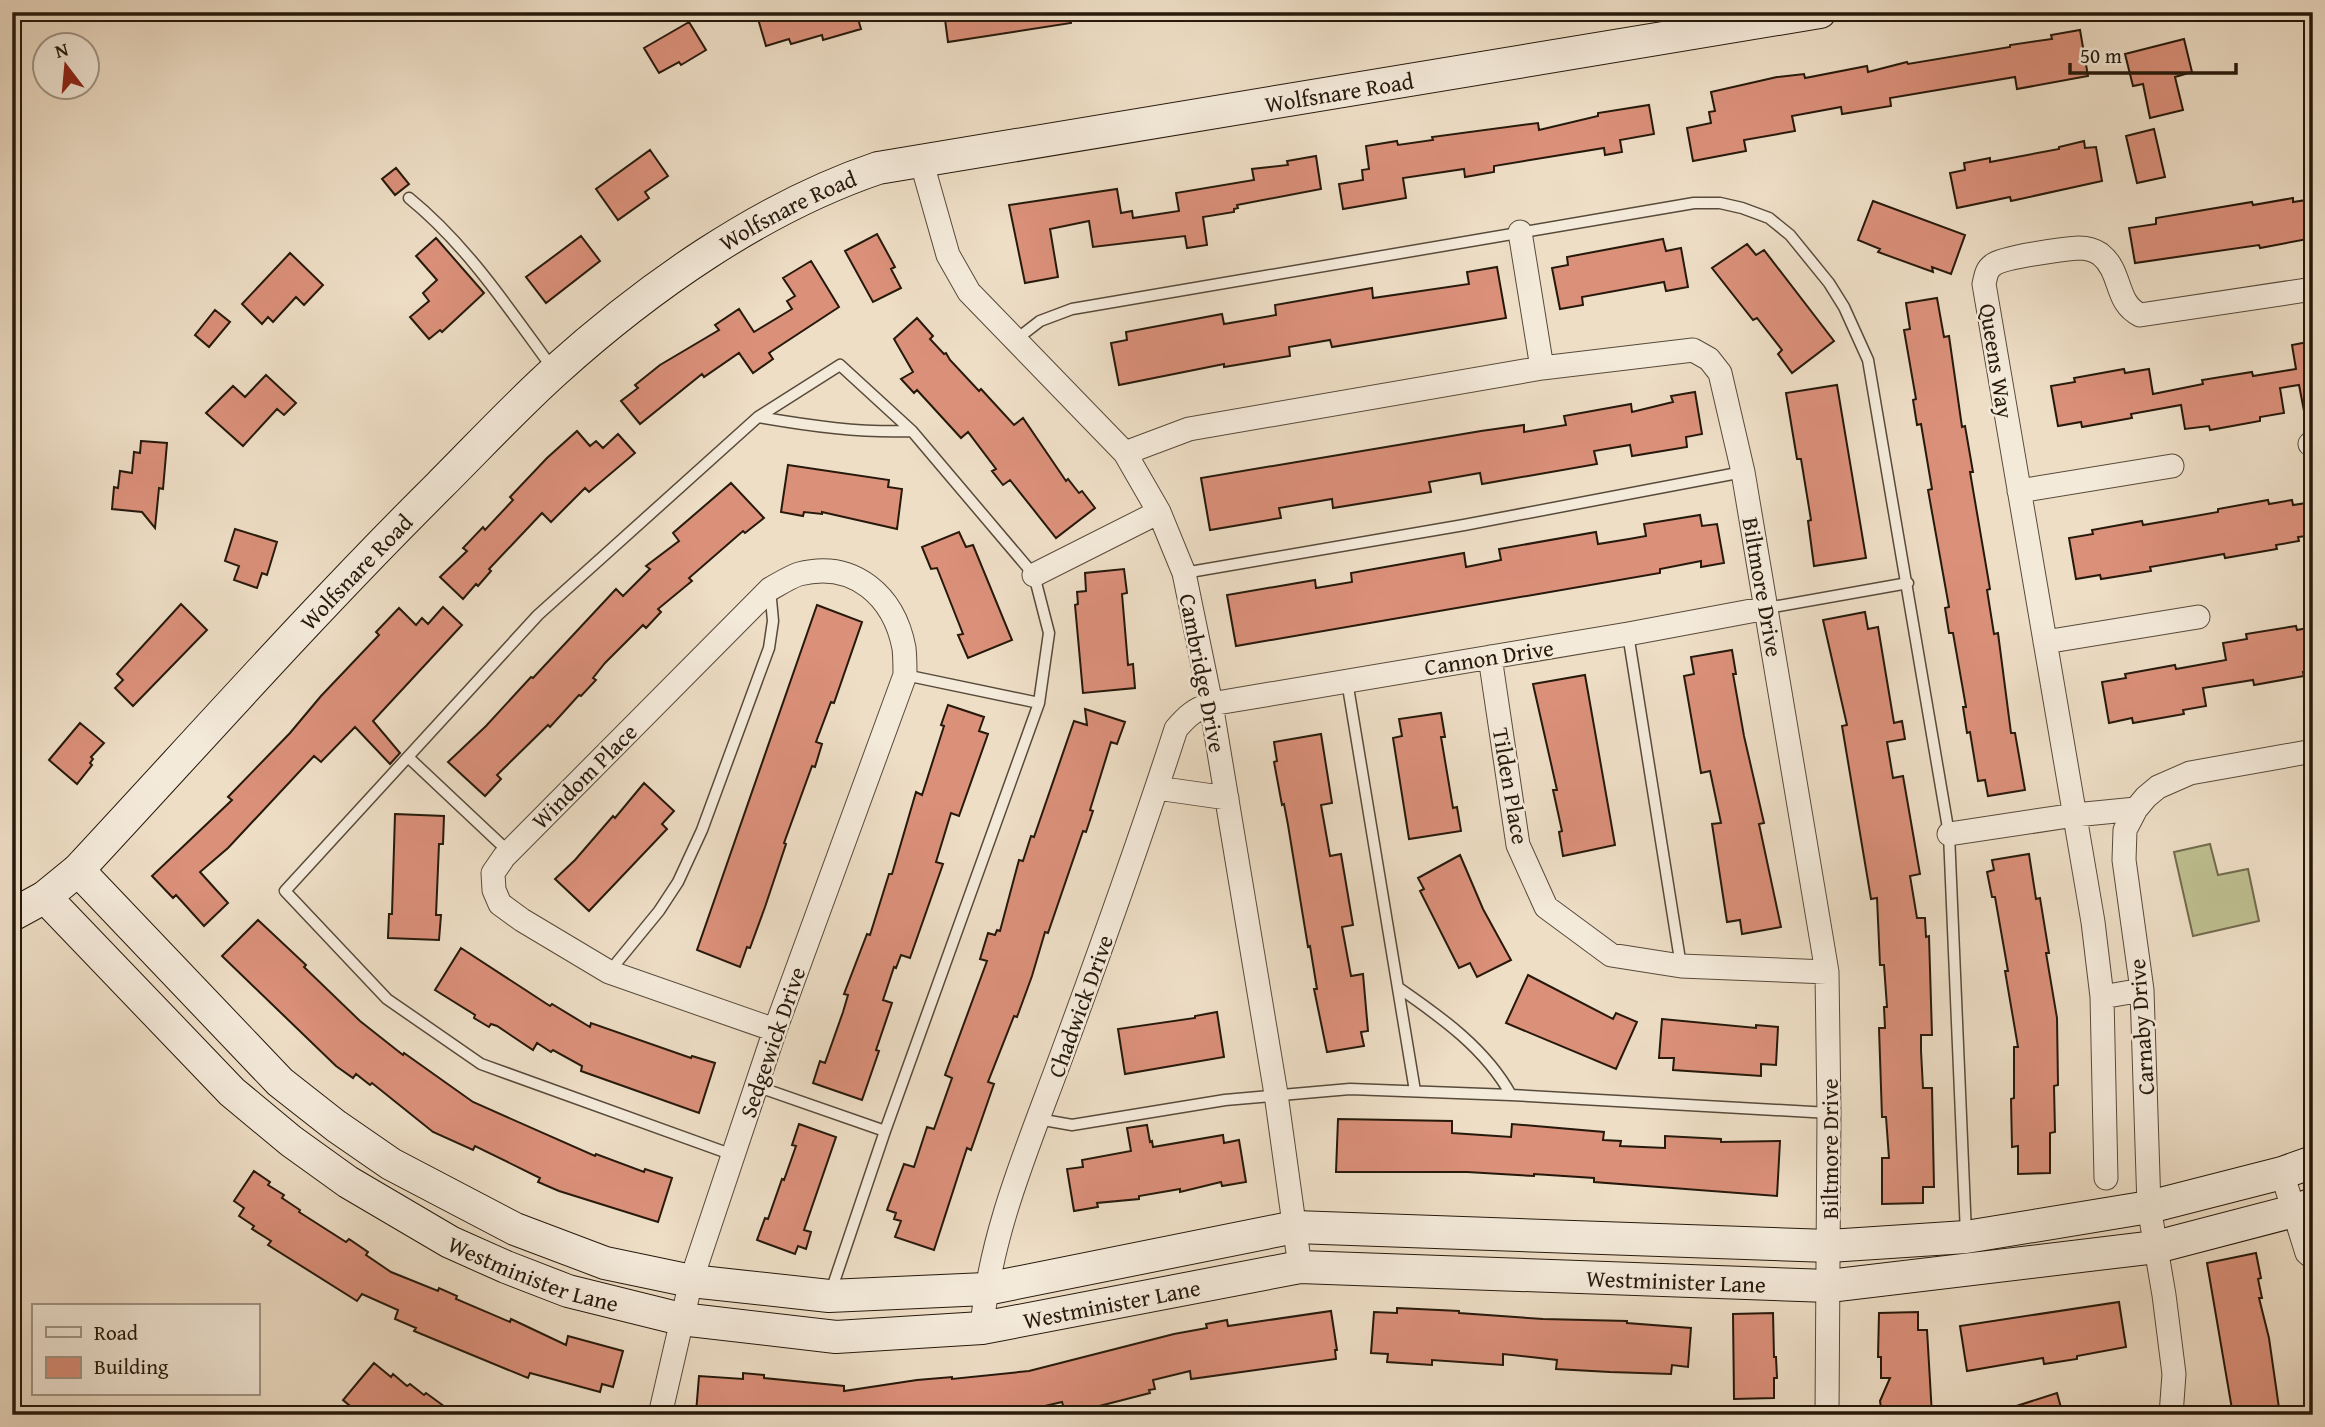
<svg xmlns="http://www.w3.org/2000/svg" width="2325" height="1427" font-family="'Gentium Book Plus',serif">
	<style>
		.green { fill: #bfc091; stroke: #726c4e; stroke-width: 2 }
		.building { fill: #db907a; stroke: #26190b; stroke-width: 2 }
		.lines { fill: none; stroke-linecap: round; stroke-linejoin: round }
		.lane-casing { stroke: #584a3a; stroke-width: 13 }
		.street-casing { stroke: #584a3a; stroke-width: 25 }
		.secondary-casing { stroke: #26190b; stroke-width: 34 }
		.lane { stroke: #f4eada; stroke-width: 10 }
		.street { stroke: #f4eada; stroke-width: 23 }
		.secondary { stroke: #f4eada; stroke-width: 32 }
		.labels { text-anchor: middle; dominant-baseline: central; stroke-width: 5; stroke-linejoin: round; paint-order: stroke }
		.street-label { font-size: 23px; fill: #26190b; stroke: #f4eada }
	</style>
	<rect width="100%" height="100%" fill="#eedec6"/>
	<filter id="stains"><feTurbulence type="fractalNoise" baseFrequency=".00286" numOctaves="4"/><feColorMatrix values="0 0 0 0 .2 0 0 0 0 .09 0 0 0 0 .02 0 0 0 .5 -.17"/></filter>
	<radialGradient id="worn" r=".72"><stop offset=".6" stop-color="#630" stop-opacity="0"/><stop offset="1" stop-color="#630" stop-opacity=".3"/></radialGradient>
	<path class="green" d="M2210,844L2218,875L2248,869L2259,921L2193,936L2174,852Z"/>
	<path class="building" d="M756,12H856L861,29L823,40L822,35L791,44L789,39L766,46Z
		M944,12H1070L1071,23L948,42Z
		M689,22L706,50L681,65L679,62L659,73L644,48Z
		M2080,30L2088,76L2017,89L2015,77L1890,98L1891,106L1842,114L1841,107L1792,116L1795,131L1744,140L1746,151L1693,161L1687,128L1711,123L1709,112L1715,111L1711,92L1777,77L1804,74L1805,78L1867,66L1868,72L1907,62L1908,64L2010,47V45L2052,39L2051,35Z
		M2184,39L2192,72L2175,77L2183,110L2150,118L2143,84L2133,86L2125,54Z
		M1649,105L1654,134L1620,140L1622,152L1605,155L1604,148L1494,166V172L1465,177L1464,169L1403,178L1406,198L1343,209L1339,184L1363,180L1362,170L1369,169L1366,146L1397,141L1398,145L1433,140L1432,137L1538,123L1539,130L1598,116V113Z
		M2154,129L2165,177L2137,183L2126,136Z
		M2084,141L2085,148L2096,147L2102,181L2011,201L2010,197L1957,208L1950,173L1965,170L1964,163L1990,158V162L2059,149V147Z
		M650,150L668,176L645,192L649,198L618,220L596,189Z
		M1316,156L1321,189L1237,205L1238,208L1234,209V212L1203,217L1207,245L1187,248L1185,236L1093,247L1089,221L1050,229L1058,277L1025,283L1009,205L1117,189L1121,213L1132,211L1133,218L1179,211L1176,193L1254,180L1252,169L1288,165L1287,161Z
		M396,168L409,184L395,195L382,179Z
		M2293,198V202L2313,199V238L2260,248L2259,245L2135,263L2129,228L2156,224V218L2252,202L2253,205Z
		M1873,201L1965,235L1951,274L1932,267L1933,272L1878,252L1880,249L1858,240Z
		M877,234L895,267L891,269L901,288L873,302L845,251Z
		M581,236L600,261L546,303L526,277Z
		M436,238L484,293L442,332L440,330L429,339L410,317L429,301L423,293L437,280L416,256Z
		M1663,239L1666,251L1681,248L1688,287L1666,291L1664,282L1582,297L1583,305L1560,309L1552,268L1568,265L1567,257Z
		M1747,244L1756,255L1764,250L1834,341L1792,373L1778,354L1782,350L1757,318L1753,320L1712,268Z
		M290,253L323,285L304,305L296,297L273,322L268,317L262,324L242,304Z
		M811,261L839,307L769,353L773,359L753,373L739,353L704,377L702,374L640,424L621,401L638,388L635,385L660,365L719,330L715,325L739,309L754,332L792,309L787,301L795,296L783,278Z
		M1497,267L1506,318L1332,347L1330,340L1289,347L1290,356L1224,367V364L1119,385L1111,343L1127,340L1126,332L1222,314L1224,324L1276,315L1275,305L1372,288L1373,298L1469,284L1467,272Z
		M1937,298L1944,337L1949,336L1962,427L1965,426L1973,472H1970L1990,589L1987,590L1994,634L1998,633L2011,733H2015L2025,790L1988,796L1985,780L1978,781L1970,732L1967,733L1963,707H1966L1953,633H1949L1945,608L1949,607L1928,490L1932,489L1921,424L1917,425L1913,400L1916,399L1904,330L1910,329L1906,303Z
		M215,310L230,322L209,347L195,335Z
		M917,318L933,336L930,339L944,354L946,353L950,360L979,391L981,389L1014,425L1023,418L1066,481L1068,479L1079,493L1082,491L1095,508L1056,538L1010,480L1003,485L992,471L996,469L968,432L961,438L917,390L914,393L901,379L913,372L894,339Z
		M2313,341V410L2304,411L2299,385L2280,388L2284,413L2260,417V421L2210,430L2209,426L2185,429L2181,405L2131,414L2132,418L2082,427L2081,422L2058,426L2051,386L2075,382L2074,378L2124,369L2125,373L2149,369L2153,394L2203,384L2202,380L2252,372L2253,376L2296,369L2292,345Z
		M266,375L296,403L284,415L277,409L243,446L206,413L233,386L245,397Z
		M1837,385L1866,558L1814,566L1808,521L1811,520L1801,459H1797L1786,393Z
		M1695,392L1702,434L1686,437L1687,447L1632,456L1630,445L1594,451L1597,464L1482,484L1480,473L1429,482L1431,492L1333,508L1332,499L1279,508L1281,518L1210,530L1201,478L1481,431L1524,425V432L1566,425L1564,416L1631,404L1632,412L1673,402L1671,396Z
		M577,431L590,446L596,441L603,448L618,434L635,453L589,492L585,488L551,522L542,513L489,569L491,571L478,586L476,584L463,599L440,577L467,551L463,548L483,527L485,530L513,500L510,497L547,458Z
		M141,441L167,443L163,489L159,488L155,528L142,512L112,509L114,487L118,488L120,471L132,473L134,452L140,453Z
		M788,465L889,480L888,487L902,489L897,529L822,512V514L804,512L803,516L781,512Z
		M731,483L764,518L745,533L743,531L689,578L692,581L658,609L661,612L646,628L643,625L605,663L593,678L596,680L581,696L579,695L550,727L548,725L497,775L501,779L485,796L448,762L486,726L531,677L533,678L616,589L623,596L650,569L646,566L679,541L673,533Z
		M2268,500L2269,504L2292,500L2293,505L2313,502V535L2298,537L2299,541L2276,545L2277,549L2225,558L2224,554L2173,563L2150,567L2151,571L2101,579L2100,575L2076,579L2069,538L2093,534L2092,530L2142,521L2143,525L2184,518L2218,512V509Z
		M1700,515L1702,526L1717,524L1724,563L1701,567V561L1660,569V573L1236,646L1227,595L1315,580L1316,588L1352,582L1351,573L1464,553L1466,567L1501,560L1499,549L1596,532L1598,544L1629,539L1646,536L1644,524Z
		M235,529L277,542L267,575L262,573L257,588L234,580L239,566L225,561Z
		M959,532L966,547L973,545L1012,640L968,658L958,635L963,634L937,568L931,569L922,547Z
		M1124,569L1127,593L1122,594L1128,665L1133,664L1135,688L1083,693L1075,605L1078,604L1077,592L1086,591L1085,573Z
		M181,604L207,630L133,706L115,688L123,680L117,674Z
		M817,605L862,622L834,703L831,702L816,742L822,744L815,767L812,766L784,843L786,844L765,907L750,948L747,947L740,967L697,950Z
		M443,607L462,625L373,721L400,753L390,764L355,727L321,762L314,756L228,848L200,872L228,903L204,926L176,895L173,898L152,876L232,800L228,797L290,733L321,696L379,635L376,632L399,608L416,625L422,618L428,624Z
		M1865,612L1868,629L1878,627L1894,723L1902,721L1905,739L1887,742L1893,778L1903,776L1920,874L1910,876L1917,918H1925L1926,937L1929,936L1932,1035H1921V1051L1923,1088H1932L1934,1187H1923V1203L1882,1204V1158H1889L1886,1117H1882L1879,1028H1885L1884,1007H1887L1884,965H1880L1877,898L1871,899L1842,726L1847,725L1823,620Z
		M2296,626L2297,630L2313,627V670L2303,672L2304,676L2254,685L2253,680L2203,688L2206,706L2183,710L2184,714L2133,723L2132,718L2109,723L2102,682L2126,678L2125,674L2175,665L2176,669L2226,660L2223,643L2247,639L2246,634Z
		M1732,650L1736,674H1733L1744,736L1764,823L1759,824L1781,927L1742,934L1740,920L1727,922L1712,824L1721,823L1710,771L1701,773L1684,676L1694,674L1691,657Z
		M1585,675L1615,845L1563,856L1559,832L1562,831L1553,790H1557L1533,684Z
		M948,705L984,717L979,731L988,734L959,816L951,813L936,862L943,864L910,958L901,955L896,968L894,967L883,1000L892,1003L876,1050L879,1051L862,1100L813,1083L820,1061L825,1063L843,1012L848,995L844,994L867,934L870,935L889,874H892L916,792L922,795L944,726L941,725Z
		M1085,709L1125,722L1117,744L1111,742L1090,810L1093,811L1086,832L1083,831L1048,933L1045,932L1032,976L1017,1017L1014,1016L988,1082L994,1084L971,1150L967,1148L934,1250L895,1237L901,1221L894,1219L896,1213L887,1210L904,1164L914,1167L927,1127L934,1129L952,1078L945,1075L987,961L980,959L988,933L995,935L997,930L1000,931L1019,860L1023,861L1031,836L1034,837L1074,721L1087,725Z
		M1441,713L1445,737H1441L1453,808L1457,807L1461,831L1409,839L1393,738L1402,736L1399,719Z
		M80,723L104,743L91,757L93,759L90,763L92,765L77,784L49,760Z
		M1321,734L1332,803L1321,805L1330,856L1341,854L1353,925L1342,927L1351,976L1363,974L1368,1031L1361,1032L1364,1046L1327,1052L1314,989H1317L1310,946L1308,947L1288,825L1284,804L1282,805L1274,762L1277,761L1274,742Z
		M644,783L674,811L662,824L667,829L589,911L555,879L575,860L613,816L615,818Z
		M395,814L444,816L443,844H439L436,915H441L439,940L388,938L389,914H392Z
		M2029,854L2036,899L2040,898L2049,953H2046L2057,1018L2058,1085L2054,1086L2055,1132L2050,1133V1173L2018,1174V1146L2012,1147L2011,1099L2014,1098V1047H2018L2005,971H2008L1995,897H1992L1987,872L1994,870L1992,860Z
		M1460,855L1483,909L1511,960L1477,977L1470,963L1459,968L1420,891L1424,889L1418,878Z
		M258,920L306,965L304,967L360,1021L403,1055L404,1053L473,1102L595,1156L596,1154L644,1172L645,1169L672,1178L658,1222L559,1191L538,1182L540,1178L475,1146L473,1150L433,1132L372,1083L370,1085L356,1074L353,1078L336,1066L222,956Z
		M461,948L550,1006L552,1004L590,1027L591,1023L691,1058L692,1056L715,1063L699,1113L581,1071L582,1066L553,1050L551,1052L537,1043L533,1050L497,1026L491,1024L489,1027L474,1018L475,1015L435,990Z
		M1528,975L1613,1019L1616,1013L1637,1022L1616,1069L1506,1023Z
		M1217,1012L1224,1057L1125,1074L1118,1029L1195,1018V1016Z
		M1662,1019L1756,1028V1025L1778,1027L1776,1065L1761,1064V1076L1673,1070L1674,1058H1659Z
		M1338,1119L1452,1121V1133L1511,1137L1512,1124L1604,1132L1603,1140L1621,1141L1620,1146L1665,1148V1136L1721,1139V1142L1780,1141L1777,1196L1594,1182V1178L1534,1174V1176L1467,1172H1336Z
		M799,1124L836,1137L804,1230L811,1232L806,1249L798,1246L795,1254L757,1240L765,1218L768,1219L782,1179L784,1180L796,1146L792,1145Z
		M1147,1125L1150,1142L1152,1141L1153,1147L1223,1135L1224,1143L1239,1140L1246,1182L1222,1186L1221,1182L1180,1192V1189L1139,1196V1199L1097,1203L1098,1207L1074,1211L1067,1169L1083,1167L1082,1160L1131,1151L1127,1128Z
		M254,1171L270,1182L268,1185L284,1195L282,1198L300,1210L299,1212L346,1242L349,1239L368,1252L366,1255L391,1272L438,1291L439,1288L457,1296L456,1299L510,1322L511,1319L566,1345L568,1336L623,1351L613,1387L602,1384L600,1392L530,1373L528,1378L414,1331L416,1328L395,1319L398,1310L362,1294L357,1301L268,1245L271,1241L252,1229L254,1226L239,1216L244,1208L234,1201Z
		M2256,1253L2261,1278L2258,1279L2262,1298H2259L2269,1338L2280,1415H2233L2207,1263Z
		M2119,1302L2126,1347L2077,1356V1359L2044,1364L2043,1358L1967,1371L1960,1326Z
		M1397,1308L1459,1311V1313L1543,1319L1627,1321V1323L1691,1328L1688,1367L1672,1365L1671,1374L1610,1372L1556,1369L1557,1360L1503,1354V1365L1432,1360V1365L1387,1362L1388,1354L1371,1353L1374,1312L1397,1313Z
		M1331,1311L1337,1350H1335L1336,1359L1191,1379L1190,1371L1153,1380L1155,1389L1149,1390L1150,1393L1072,1413L1071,1410L1065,1412L1062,1402L1028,1410L1002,1412V1415L696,1413L699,1376L743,1379V1373L764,1375V1378L844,1386V1391L917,1380L952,1377V1379L1029,1371L1174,1334L1207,1328L1206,1324L1227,1320L1228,1326Z
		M1918,1312V1330H1927L1932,1415H1882L1880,1401L1890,1378H1881V1357H1878L1879,1313Z
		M1773,1313L1774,1357H1776L1777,1378H1774V1398L1734,1399L1733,1314Z
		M374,1363L391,1377L393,1374L407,1386L410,1384L424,1395L426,1393L456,1415H361L343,1400Z
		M2057,1393L2063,1415H2002L2001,1411Z"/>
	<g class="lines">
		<g class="lane-casing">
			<path id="lane" d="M409,198C467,245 509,309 553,369
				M1014,341L1040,321L1072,309L1694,203H1720L1742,208L1769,218L1790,235L1829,283L1844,307L1868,360L1949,834L1966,1234
				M758,417C810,426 860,433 912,431
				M1184,573L1464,525L1743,472
				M1767,608L1908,583
				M1628,634L1681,966
				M905,675L1039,703
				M1347,681L1415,1091
				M408,757L509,852
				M609,972L659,911L678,882L702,830L769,648L773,621L770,589
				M1399,988C1441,1017 1486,1049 1511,1095L1829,1113
				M756,1086L885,1131
				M1038,1119L1072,1125L1225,1100L1350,1089L1511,1095
				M733,1155L481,1064L387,999L285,891L538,615L758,417L840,365L912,431L1034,575L1049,633L1039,703L885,1131L831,1291"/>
		</g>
		<g class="street-casing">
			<path id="street" d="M921,160L948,255L969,292L1125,453L1159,512L1184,573L1211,704L1276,1094L1300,1267
				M1520,232L1542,368
				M2310,444H2313
				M1125,453L1189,429L1542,368L1693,350L1709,359L1720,373L1743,472L1827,972L1829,1113L1827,1415
				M2019,491L2172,466
				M1034,575L1159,512
				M2045,642L2198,617
				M1490,657L1518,845L1546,907L1611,955L1681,966L1827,972
				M1157,788L1227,798
				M1949,834L2075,815L2136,809
				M2102,997L2142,990
				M2282,1173L2307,1253L2313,1258
				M2106,1178L2102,997L2093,922L1984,284C1986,276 1986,270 1993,265C2003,257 2064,249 2079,248C2086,248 2094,250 2100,254C2123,272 2114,302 2140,315L2313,289
				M982,1328C990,1231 1031,1140 1064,1049C1103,943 1141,837 1176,729C1187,716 1195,709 1211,704L1628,634L1767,608
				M660,1415L691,1281L775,1030L905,675C905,666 905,657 904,648C894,596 854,560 799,574C790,577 779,584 770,589L504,857L493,873L494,890L500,904L522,920L609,972L775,1030
				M2171,1415L2174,1374L2164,1295L2149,1207L2142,990L2124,860L2125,830L2136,809L2146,797L2158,787L2190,773L2313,751"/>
		</g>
		<g class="secondary-casing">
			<g id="secondary">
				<path d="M78,870L280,1082L336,1126L391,1164L515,1229L605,1263L691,1281L829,1296L986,1289L1295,1227L1829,1246L1966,1237L2149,1207L2282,1173L2313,1162"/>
				<path id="s1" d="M45,897L232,1092L291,1141L348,1182L450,1242L506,1267L568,1291L681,1319L836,1337L982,1328L1300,1267L1829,1286L2156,1247L2294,1211L2313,1204"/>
				<path id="s2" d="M12,915L45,897L78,870C198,741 315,609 440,485C478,447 515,407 555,371C647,288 760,208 878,168L1820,12"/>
			</g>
		</g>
		<use href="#lane" class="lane"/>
		<use href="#street" class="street"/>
		<use href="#secondary" class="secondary"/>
	</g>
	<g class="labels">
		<g class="street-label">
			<text stroke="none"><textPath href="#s2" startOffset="1622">Wolfsnare Road</textPath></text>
			<text stroke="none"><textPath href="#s2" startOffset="1055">Wolfsnare Road</textPath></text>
			<text transform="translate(1997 361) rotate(81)">Queens Way</text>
			<text stroke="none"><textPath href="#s2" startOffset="488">Wolfsnare Road</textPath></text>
			<text transform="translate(1763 587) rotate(80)">Biltmore Drive</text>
			<text transform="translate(1489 657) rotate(-9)">Cannon Drive</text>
			<text transform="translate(1203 673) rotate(79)">Cambridge Drive</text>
			<text transform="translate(584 776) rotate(-45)">Windom Place</text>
			<text transform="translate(1511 786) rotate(80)">Tilden Place</text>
			<text transform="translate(1080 1006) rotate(-70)">Chadwick Drive</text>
			<text transform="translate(2141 1027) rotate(-94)">Carnaby Drive</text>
			<text transform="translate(772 1042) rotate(-71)">Sedgewick Drive</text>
			<text transform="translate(1829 1149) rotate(-90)">Biltmore Drive</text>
			<text stroke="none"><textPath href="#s1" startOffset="625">Westminister Lane</textPath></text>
			<text stroke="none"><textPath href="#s1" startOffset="1782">Westminister Lane</textPath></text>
			<text stroke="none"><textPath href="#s1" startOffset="1214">Westminister Lane</textPath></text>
		</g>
	</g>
	<rect width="2325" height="1427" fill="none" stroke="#eedec6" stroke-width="42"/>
	<rect x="14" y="14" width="2297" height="1399" fill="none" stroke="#26190b" stroke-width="3.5"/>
	<rect x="21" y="21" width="2283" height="1385" fill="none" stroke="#26190b" stroke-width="2"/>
	<rect x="32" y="1304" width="228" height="91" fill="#f4eada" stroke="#a29687" stroke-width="2"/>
	<rect x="46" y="1327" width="35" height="10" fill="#f4eada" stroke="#a29687" stroke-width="2"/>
	<text x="94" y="1340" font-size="21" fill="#26190b">Road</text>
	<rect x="46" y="1357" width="35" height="21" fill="#db907a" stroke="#a29687" stroke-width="2"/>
	<text x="94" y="1374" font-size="21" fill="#26190b">Building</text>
	<g transform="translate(66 66) rotate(344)"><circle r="33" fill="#f4eada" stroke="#a29687" stroke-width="2"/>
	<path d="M0-5L12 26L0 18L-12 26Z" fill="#8f2418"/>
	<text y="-10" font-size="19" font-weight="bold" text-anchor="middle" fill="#26190b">N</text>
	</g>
	<path d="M2070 63v10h166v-10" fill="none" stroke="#26190b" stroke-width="3.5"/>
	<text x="2080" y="63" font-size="21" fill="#26190b" stroke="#f4eada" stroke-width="5" paint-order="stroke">50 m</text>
	<rect width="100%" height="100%" filter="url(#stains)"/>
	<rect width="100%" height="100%" fill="url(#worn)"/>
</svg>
